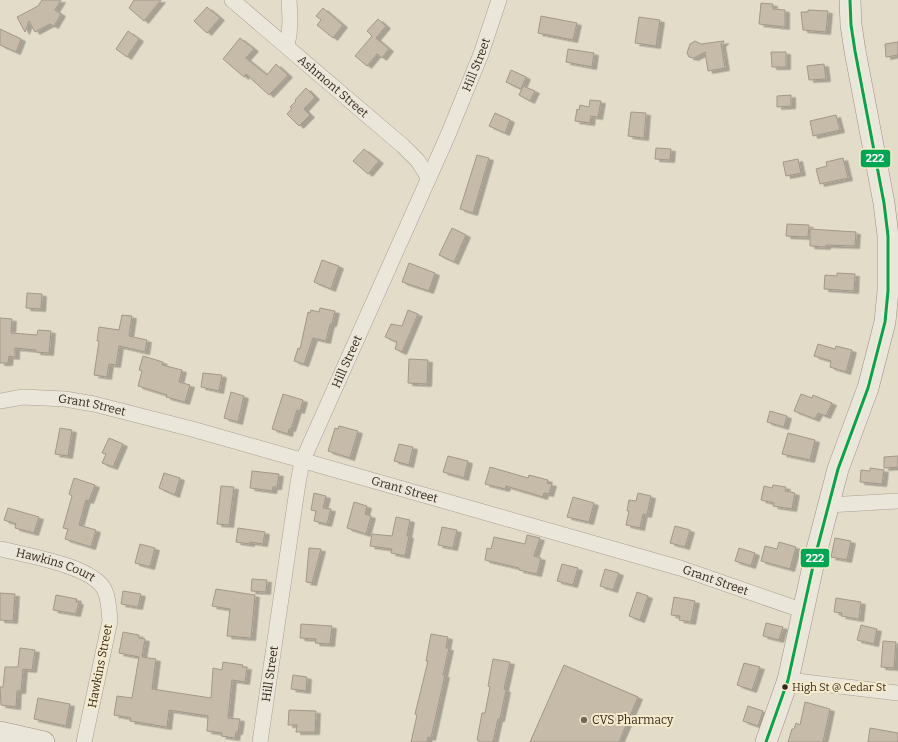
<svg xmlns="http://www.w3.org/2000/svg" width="898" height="742" font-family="Bitter,serif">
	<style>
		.building { fill: #c6baa9; stroke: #a39788; filter: url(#shadow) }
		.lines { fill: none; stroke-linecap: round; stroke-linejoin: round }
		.minor-casing { stroke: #a7a092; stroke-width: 16 }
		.secondary-casing { stroke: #979082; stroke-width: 22 }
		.minor { stroke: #ebe6da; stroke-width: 15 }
		.secondary { stroke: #ebe6da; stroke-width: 21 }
		.bus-1-casing { stroke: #f6ebcd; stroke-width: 6 }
		.bus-1 { stroke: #00a651; stroke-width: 3 }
		.bus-dot { fill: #35291b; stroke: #f6ebcd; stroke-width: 1.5 }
		.poi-dot { fill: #726858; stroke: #f6ebcd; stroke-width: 1.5 }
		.labels { text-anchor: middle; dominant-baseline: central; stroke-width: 4; stroke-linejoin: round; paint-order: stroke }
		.bus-label { font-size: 11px; fill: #35291b; stroke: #f6ebcd; text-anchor: start }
		.street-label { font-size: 12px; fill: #35291b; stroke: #f6ebcd }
		.poi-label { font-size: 12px; fill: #35291b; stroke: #f6ebcd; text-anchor: start }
		.line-badge { stroke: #f6ebcd; stroke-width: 1.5 }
		.badge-label { font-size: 11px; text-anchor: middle; font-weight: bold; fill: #fff }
	</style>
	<defs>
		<filter id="shadow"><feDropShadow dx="4.5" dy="2.5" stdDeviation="0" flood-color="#0004"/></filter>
	</defs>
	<rect width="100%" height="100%" fill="#e3dcc8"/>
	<path class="building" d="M42,0H61L55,10L61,14L54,26L50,24L35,32L29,21L25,32L17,17L38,6Z
		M134,0H161L144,21L129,8Z
		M761,3L773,4V9L785,10V27L759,24Z
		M207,7L220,18L207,33L194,21Z
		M323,8L343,25L333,38L317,25L321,20L316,16Z
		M808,10L828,11L826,32L803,30L801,12H808Z
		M541,16L577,23L573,40L538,33Z
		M639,17L660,20L656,46L635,43Z
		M378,19L386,26L376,38L389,49L382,58L377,54L367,66L355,56L372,36L367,31Z
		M0,29L21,39L16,52L0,45Z
		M128,31L139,39L127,57L116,49Z
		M240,38L254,49L246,58L267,75L276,64L288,75L269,95L246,74L244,77L223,59Z
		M695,41L701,44L724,41V42L721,44L725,68L708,71L705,52L694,58L689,57L687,53L690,44Z
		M898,42V55L886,57L885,44Z
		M568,49L594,53L592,67L566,62Z
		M771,52H786V67H772Z
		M824,64L826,79L809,80L807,66Z
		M511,70L526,77L521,89L506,82Z
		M523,86L535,91L530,101L519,95Z
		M306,88L315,97L304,109L310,115L299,126L287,114L292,108L290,107L296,101L295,100Z
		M791,95V106L777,107V96Z
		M590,100L601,101L598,117L591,116L590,123L575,121L577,109L579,110L580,105L589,107Z
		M631,112L646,113L644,138L628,136Z
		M495,113L510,120L505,133L489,126Z
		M836,115L840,130L813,136L810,121Z
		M656,148L671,149L670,160L655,159Z
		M364,149L379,161L368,174L353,161Z
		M477,155L489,158L473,213L460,209Z
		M843,158L848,178L820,184L816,169L827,166L826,162Z
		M798,159L801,173L786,176L783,162Z
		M787,224L809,225L808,237L786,236Z
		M452,228L466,235L454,262L439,255Z
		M810,229L856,232L855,246L826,245V247L810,246Z
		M322,260L339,266L331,289L314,282Z
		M409,263L435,273L429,291L402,282Z
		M837,273L855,274L854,291L824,289L825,275L837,276Z
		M27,293L42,294L41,309L26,308Z
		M320,308L335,311L332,324H330L326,341L313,338L304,364L294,361L298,348L300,349L308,312L310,313L311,310L319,312Z
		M408,310L418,314L402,352L395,349L397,342L385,337L391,324L402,326Z
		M122,315L132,316L129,336L147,340L145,352L119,346L116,365L109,364L107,377L94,375L99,341H97L99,327L119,330Z
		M0,318L12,319L11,333L37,335L38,330L51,331L49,353L36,352V350L15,348V357L9,356L8,363H0Z
		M818,344L835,349L836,346L852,350L846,372L830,367L831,361L814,356Z
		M143,356L163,362L162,365L182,370L179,382L190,385L185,402L166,397L167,395L138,386L142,371L139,370Z
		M409,359L428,360L427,384L408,383Z
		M203,373L222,375L219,391L201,387Z
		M231,392L244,396L238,422L224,418Z
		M283,394L303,400L300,411L297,410L291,429H289L288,434L272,429Z
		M801,394L812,398L813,395L832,403L826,416L818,413L815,419L794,411Z
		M770,411L787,416L784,427L767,422Z
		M339,426L358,431L350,458L328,451L335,428L338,429Z
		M60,428L72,430L68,456L55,454Z
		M788,433L815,440L810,460L782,454Z
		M109,438L123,444L113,467L102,463L106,454L102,453Z
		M399,444L413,447L409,465L394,461Z
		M448,456L468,461L464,478L443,472Z
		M898,456V467L884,468V457Z
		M490,467L528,478L529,475L548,480L547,483L552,484L549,494L544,493L543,497L506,486L505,489L485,484Z
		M870,468L884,470L882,484L860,482L861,470L870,471Z
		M252,471L279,474L277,487H273L272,491L250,488Z
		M164,473L180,478L175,495L159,488Z
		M74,478L95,485L89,501L86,500L79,525L96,530L91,547L65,539L68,529L63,528L72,496L69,494Z
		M773,485L786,487L785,491L795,493L792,509L773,506L774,503L761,500L764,486L772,488Z
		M221,486L234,487L229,525L217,524Z
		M314,493L326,496L323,508L331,509L327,524L314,521L316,511L311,510Z
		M638,493L651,496L647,515L643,514L640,528L626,525L629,511H627L629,500L636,501Z
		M573,497L594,503L589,522L567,517Z
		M354,502L367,506L365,514L371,516L366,534L347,528Z
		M8,508L39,517L34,533L15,528L16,524L4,520Z
		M396,517L410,520L407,536H409L405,556L391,553L392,549L370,546L372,534L392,536Z
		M675,526L690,530L685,547L670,543Z
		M442,527L457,530L453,548L438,545Z
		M238,528L265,532L263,544L250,542V544L236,542Z
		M527,535L540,538L534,556L541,558L537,574L519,570V568L485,560L487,548L491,549L494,537L525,544Z
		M835,538L851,541L847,560L831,557Z
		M779,542L796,547L790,569L761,561L765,546L777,549Z
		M140,544L155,548L150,567L135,563Z
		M309,548L321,549L312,583L306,582Z
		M739,548L755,553L751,566L735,561Z
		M562,564L578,568L573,585L557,581Z
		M605,569L619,573L613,590L600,586Z
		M252,579L267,580L266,592L251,591Z
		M216,589L255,595L251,638L227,636L230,609L212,606Z
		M123,591L141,594L138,607L121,604Z
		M637,592L648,596L640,620L629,616Z
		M0,593L15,594L13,621L0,620Z
		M56,595L77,599L76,602H79L76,614L53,610Z
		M674,597L695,601L691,622L679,620L680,616L671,615Z
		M836,598L861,602L859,619L841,616L842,613L834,612Z
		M766,623L783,627L779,640L763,636Z
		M301,624L332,626L330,644L315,643L316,639L300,638Z
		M861,625L877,629L874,644L857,640Z
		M123,632L139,635V638L145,639L142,657L156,659L152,689L211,698L213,668L222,670L223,662L243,665L242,667H247L245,682L232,680L228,718L240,719L238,732H236L235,738L221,736L222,733L207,731L208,716L169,710L167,727L130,721L131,718L114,715L117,696L132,698L139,657L119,653Z
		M431,634L448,637L446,648H449L443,675H445L431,738L428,737L427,742H411L417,715L415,714L428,661H426Z
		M883,641L896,642L894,668L881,667Z
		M20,648L35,650L32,670L23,669L21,691H17L16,707L1,705L0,687H3L5,667H18Z
		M493,659L510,662L504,689L506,690L500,719H498L493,742H479V740H477L482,713H485L490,687L488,686Z
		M744,663L760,667L752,690L737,685Z
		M564,665L638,697L619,742H530Z
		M293,675L307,677L306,691L291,689Z
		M38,698L70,704L66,726L34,719Z
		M805,702L830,709L823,742H788L792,729H794L796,723L800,725Z
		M748,706L763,711L758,726L743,721Z
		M289,710L316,711L315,732H296L297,725H288Z
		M870,728L898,733V742H868Z"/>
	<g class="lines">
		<g class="minor-casing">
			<g id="minor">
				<path id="s1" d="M232,0L403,146L418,161L428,177"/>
				<path d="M287,46C291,30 290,16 289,0"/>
				<path id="s2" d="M0,401L23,397L65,399L94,404L192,429L680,568L804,611"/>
				<path d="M828,505L898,501"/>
				<path id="s3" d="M1,549C25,555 95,566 105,591C109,600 109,611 110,621L84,742"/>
				<path d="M788,680L898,693"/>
				<path id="s4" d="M260,742L298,483L302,462L448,135L481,54L499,0"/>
			</g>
		</g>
		<g class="secondary-casing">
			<path id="secondary" d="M0,732L44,742
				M766,742L788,680L815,557L838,469L868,388L885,322L888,291V236L884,203L855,51L851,25L850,0"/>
		</g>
		<use href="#minor" class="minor"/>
		<use href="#secondary" class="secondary"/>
		<g class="bus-1-casing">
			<path id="bus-1" d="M766,742L788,680L815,557L838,469L868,388L885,322L888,291V236L884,203L855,51L851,25L850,0"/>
		</g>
		<use href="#bus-1" class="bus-1"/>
	</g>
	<circle class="bus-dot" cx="785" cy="687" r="3.5"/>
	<circle class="poi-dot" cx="584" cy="720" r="4"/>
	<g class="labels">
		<g class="bus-label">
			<text x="792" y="687">High St @ Cedar St</text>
		</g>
		<g class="street-label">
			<text stroke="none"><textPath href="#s4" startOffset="717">Hill Street</textPath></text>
			<text stroke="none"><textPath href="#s1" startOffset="133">Ashmont Street</textPath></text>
			<text stroke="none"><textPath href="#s4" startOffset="393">Hill Street</textPath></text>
			<text stroke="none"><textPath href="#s2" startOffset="93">Grant Street</textPath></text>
			<text stroke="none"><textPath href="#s2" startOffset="417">Grant Street</textPath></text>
			<text stroke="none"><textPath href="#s3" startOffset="57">Hawkins Court</textPath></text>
			<text stroke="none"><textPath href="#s2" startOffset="741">Grant Street</textPath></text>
			<text transform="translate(100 666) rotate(-79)">Hawkins Street</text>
			<text stroke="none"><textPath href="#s4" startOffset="69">Hill Street</textPath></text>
		</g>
		<g class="poi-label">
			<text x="592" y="720">CVS Pharmacy</text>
		</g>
	</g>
	<g class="line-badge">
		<rect x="860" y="149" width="31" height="19" rx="4" fill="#00a651"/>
		<rect x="800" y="548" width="30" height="20" rx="4" fill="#00a651"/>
	</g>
	<g class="badge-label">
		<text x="875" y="162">222</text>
		<text x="815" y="562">222</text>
	</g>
</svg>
